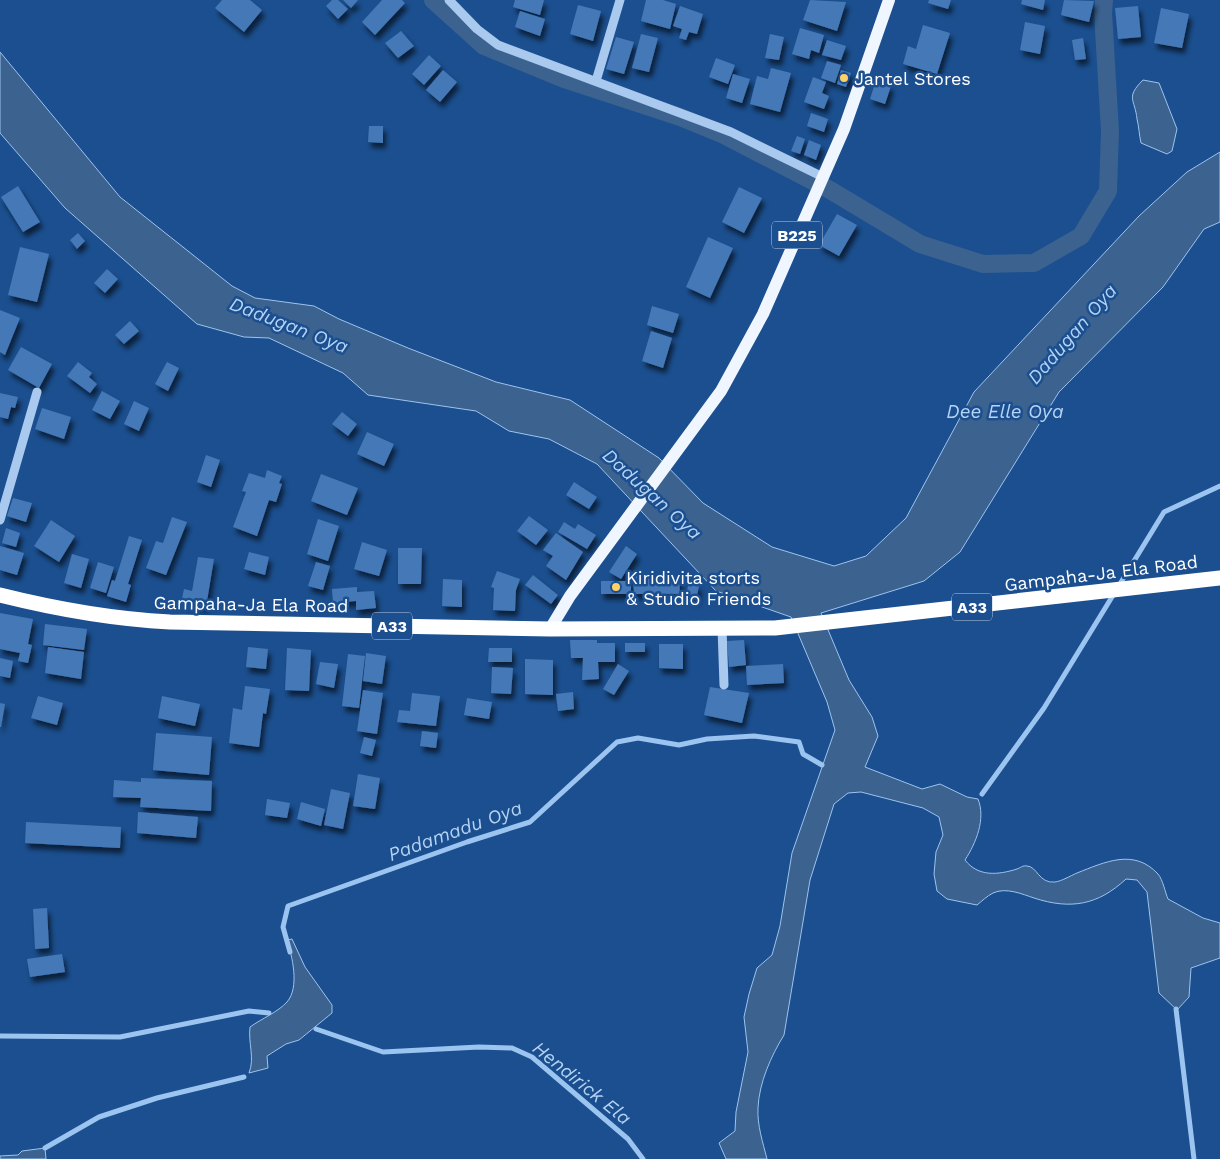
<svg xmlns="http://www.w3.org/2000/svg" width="1220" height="1159" font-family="'Work Sans',sans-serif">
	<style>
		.water { fill: #3c6290; stroke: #9cc4f0 }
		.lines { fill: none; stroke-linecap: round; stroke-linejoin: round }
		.stream { stroke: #9cc4f0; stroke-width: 5 }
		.canal { stroke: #3c6290; stroke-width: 18 }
		.building { fill: #4478b7; filter: url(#shadow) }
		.minor { stroke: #a9c9ee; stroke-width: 9 }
		.major { stroke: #f0f6ff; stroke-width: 12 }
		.highway { stroke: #fff; stroke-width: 15 }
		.poi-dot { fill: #ffd166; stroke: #1b4f8f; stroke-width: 2 }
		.labels { text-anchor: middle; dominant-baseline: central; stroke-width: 5; stroke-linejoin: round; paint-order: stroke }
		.shield { fill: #1b4f8f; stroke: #bbcadd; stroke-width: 1 }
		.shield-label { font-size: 16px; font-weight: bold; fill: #fff }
		.poi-label { font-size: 18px; fill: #fff; stroke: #1b4f8f; text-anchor: start }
		.street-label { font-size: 18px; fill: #fff; stroke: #1b4f8f }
		.water-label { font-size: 19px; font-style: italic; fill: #b5d3f5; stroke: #1b4f8f }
	</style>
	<defs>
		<filter id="shadow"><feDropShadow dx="3" dy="5.5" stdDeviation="2.5" flood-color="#0009"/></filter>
	</defs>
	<rect width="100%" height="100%" fill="#1b4f8f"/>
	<path class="water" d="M0,52L120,197L232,286L255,298L314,306L339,319L408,348L496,382L570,400L659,458L703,503L772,547L834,566L866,556L906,518L974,392L1139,216L1187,172L1220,152V222L1204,229L1163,287L1059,392L960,552L924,581L821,613L849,680L872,717L878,736L865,767L922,789L940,784L967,797L978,799C986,819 976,843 965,860C978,877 998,875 1017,869C1020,868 1023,865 1027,866C1037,866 1039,884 1055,882C1062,881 1070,876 1077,873C1105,862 1134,848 1158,874C1163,880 1165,892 1168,899L1203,918L1220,923V958L1191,968L1189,997L1177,1010L1159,993L1147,892L1137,880L1126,879C1098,905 1071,910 1034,898C1022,894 1006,887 993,893C987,896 982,901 977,905L947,899L937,891L934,874L936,852L943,835L939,817L923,808L861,792L848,793L834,804L810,880L784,1035C771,1056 759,1083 758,1108C757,1125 763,1143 767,1159H726L719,1143L735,1131L736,1112L748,1052L744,1017L749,994L757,968L772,955L780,926L792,853L835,730L827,702L791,617L716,591L597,464L549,439L509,431L476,411L368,395L343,373L269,338L244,337L197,324L65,208L0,133Z
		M1143,80L1159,83L1177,129L1172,151L1167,154L1141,143C1139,134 1139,127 1137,119C1135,99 1125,98 1143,80Z
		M292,939L305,967L332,1005V1013L299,1040L286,1044L267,1056L268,1068L249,1073C255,1058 248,1043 250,1027C261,1019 278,1012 287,1002C300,987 292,956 287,940Z
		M45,1148L46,1159H0V1156L18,1155L22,1151Z"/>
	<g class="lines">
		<path class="stream" d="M982,794L1044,708L1164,512L1220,486
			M290,952L283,927L288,906L467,842L530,822L617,742L638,738L679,745L707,739L754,736L799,742L803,754L822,765
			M1176,1009L1194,1159
			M316,1029L383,1052L479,1047L512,1048L532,1057L628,1139L643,1159
			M0,1036L120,1037L249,1011L269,1013
			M45,1148L99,1117L157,1098L244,1077"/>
		<path class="canal" d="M433,0L484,46L564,79L680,117L724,135L830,190L920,244L983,264L1034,263L1081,236L1108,191L1110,131L1103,13L1104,0"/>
	</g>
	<path class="building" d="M222,0H250L262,10L244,32L215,8Z
		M332,0H338L348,9L338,19L326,6Z
		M343,0H358L351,8Z
		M382,0H402L405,3L375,35L362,22Z
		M515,0H544L540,15L513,7Z
		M646,0H663L676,4L670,29L641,21Z
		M810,0L846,2L837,31L803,20Z
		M929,0H951L948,9L928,3Z
		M1022,0H1045L1043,10L1021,4Z
		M1064,0L1094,1L1089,22L1061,15Z
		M578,5L601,11L593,41L570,34Z
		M680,6L703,14L697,34L689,32L686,40L679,38L682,29L673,26Z
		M1138,6L1141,37L1118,39L1115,8Z
		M1161,8L1189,14L1182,48L1154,43Z
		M520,11L545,19L540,36L515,27Z
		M1025,22L1045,26L1040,54L1020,50Z
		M923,25L950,33L937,74L903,64L908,46L916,49Z
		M800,28L824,35L819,53L811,50L809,59L792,54Z
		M401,31L414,46L398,58L385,43Z
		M641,34L658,38L649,72L632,68Z
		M770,34L784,37L779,60L765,58Z
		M616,37L634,42L624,74L606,69Z
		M1083,38L1086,59L1075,60L1072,40Z
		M827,40L846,46L841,60L822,55Z
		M429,55L441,66L424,85L412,74Z
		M716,58L735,65L728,84L709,77Z
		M827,61L841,65L835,83L821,78Z
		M771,68L791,73L780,112L750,104L757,76L768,79Z
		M443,70L457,82L440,102L426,90Z
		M841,70L851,73L846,87L837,84Z
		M733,74L750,79L742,103L726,98Z
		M813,77L826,82L822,93L829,96L824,109L804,102Z
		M876,80L891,86L885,104L870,99Z
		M811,113L828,119L824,132L807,126Z
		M369,126H383V143L368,142Z
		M797,136L805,139L800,154L791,151Z
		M809,140L821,145L816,160L804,155Z
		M18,186L40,222L23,232L1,197Z
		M739,187L762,198L744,233L722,222Z
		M837,214L857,225L839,256L819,245Z
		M78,233L85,241L77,249L70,240Z
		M708,237L733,248L710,298L686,287Z
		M20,247L49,254L37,302L8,295Z
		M107,269L118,279L105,293L94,283Z
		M652,306L679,314L673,333L647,325Z
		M0,310L20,318L5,355L0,352Z
		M130,321L139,331L124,344L115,335Z
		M651,331L672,338L663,368L642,361Z
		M21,347L52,364L39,388L8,370Z
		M78,362L92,373L89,377L97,384L90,393L67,376Z
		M167,362L179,368L168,391L155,384Z
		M102,391L120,401L110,419L92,410Z
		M0,393L18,397L15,408L11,407L8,419L0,417Z
		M134,401L149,408L139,431L124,424Z
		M42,408L71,417L64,439L35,429Z
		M342,412L357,424L348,436L332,424Z
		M367,432L394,444L384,466L357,454Z
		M206,455L220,460L211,487L197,482Z
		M267,470L282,476L279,483L282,484L276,502L269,500L257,536L233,527L246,492L242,491L249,473L265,478Z
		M321,474L358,488L347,515L311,501Z
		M574,482L597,497L589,509L566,495Z
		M13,498L32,503L26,522L7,516Z
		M529,516L548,530L536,545L517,531Z
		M172,517L187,522L166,575L146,568L156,541L163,543Z
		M318,519L339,526L328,561L307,554Z
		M51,520L75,536L59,562L34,546Z
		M564,522L575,529L578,524L596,535L587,549L558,532Z
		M6,528L20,533L16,547L2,543Z
		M556,533L583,552L566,580L546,566L553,556L543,550Z
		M129,536L142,540L128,584L131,585L126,602L107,596L112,580L115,581Z
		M362,542L387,550L379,576L354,569Z
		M0,546L24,553L17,575L0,570Z
		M626,546L637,554L621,579L609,572Z
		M398,548H422L421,584H398Z
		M249,552L269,557L265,575L244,569Z
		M72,554L89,559L81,588L64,583Z
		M198,557L214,559L206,607L181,603L184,589L192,591Z
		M98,562L114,567L106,593L90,588Z
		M316,562L330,566L323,590L308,586Z
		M497,571L520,579L516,590L515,611L493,610L494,588L491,587Z
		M533,575L558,595L551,604L525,585Z
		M679,575L680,594H634L633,576Z
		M443,579L462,580V607L442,606Z
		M601,581H631V594H601Z
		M689,583L699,586L696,600L685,597Z
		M357,587V592L374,591L376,608L356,610V601L333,603L332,589Z
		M0,613L33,619L28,644L32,645L28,663L18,661L20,653L0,649Z
		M45,624L87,629L84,650L43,645Z
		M570,640H597V643H615V662H598L599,679L582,680L583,658H571Z
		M744,640L746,665L729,667L727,641Z
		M625,643H645V652H625Z
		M659,644H683V669L659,668Z
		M48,647L84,652L81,679L45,673Z
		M248,647L268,649L266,669L246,667Z
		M287,648L311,650L309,691L285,690Z
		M489,648H512V662H488Z
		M366,653L386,656L382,684L363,681Z
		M348,654L365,656L359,708L342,706Z
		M0,658L13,661L10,678L0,676Z
		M525,659L553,660V695L525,694Z
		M320,662L338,664L334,688L316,684Z
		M618,664L629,671L614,695L603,689Z
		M783,664L784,683L747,685L746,666Z
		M492,667L513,668L511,694L491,693Z
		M245,686L270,689L266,714L263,713L259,747L229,743L233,708L242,710Z
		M710,687L749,693L742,723L704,715Z
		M363,690L383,693L377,734L357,731Z
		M573,692L574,709L558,711L556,694Z
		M412,693L440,696L436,726L397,722L399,710L410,711Z
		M38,696L63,703L57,725L31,718Z
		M162,696L200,704L195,726L158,718Z
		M467,698L492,702L489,719L464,715Z
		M0,703L5,704L1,727H0Z
		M422,731L438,733L436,748L420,746Z
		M156,733L212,737L209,775L153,770Z
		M364,737L376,740L372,756L360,753Z
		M358,774L380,778L375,809L353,806Z
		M141,778L212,781L211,811L140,807L141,798L113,797L114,780L141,782Z
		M331,789L350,793L343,829L324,825Z
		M267,799L290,803L287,818L265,815Z
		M301,802L325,809L321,826L297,819Z
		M138,812L198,817L196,838L137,833Z
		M26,822L121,827L120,848L25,843Z
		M47,908L49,948L35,949L33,909Z
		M62,954L65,972L30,977L27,959Z"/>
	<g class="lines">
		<path class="minor" d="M449,0L477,29L498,45L731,132L823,177
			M596,81L620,0
			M0,520L37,392
			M722,628L724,685"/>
		<path class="major" d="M550,629L570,596L721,391L763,314L844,129L889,0"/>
		<path class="highway" d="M0,595C56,609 112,619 170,622L550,629L775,628L1220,578"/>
	</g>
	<g class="poi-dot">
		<circle cx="844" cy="78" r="5"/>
		<circle cx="616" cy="587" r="5"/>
	</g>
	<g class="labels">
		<g class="shield">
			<rect x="772" y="221.5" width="50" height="27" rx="4"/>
			<rect x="952" y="593.5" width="40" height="27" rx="4"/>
			<rect x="372" y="612.5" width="40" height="27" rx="4"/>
		</g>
		<g class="shield-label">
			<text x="797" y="235">B225</text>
			<text x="972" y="607">A33</text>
			<text x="392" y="626">A33</text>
		</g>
		<g class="poi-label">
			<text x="854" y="78">Jantel Stores</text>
			<text x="626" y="577">Kiridivita storts<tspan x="626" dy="21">&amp; Studio Friends</tspan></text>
		</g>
		<g class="street-label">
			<text transform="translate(1101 573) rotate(-7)">Gampaha-Ja Ela Road</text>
			<text transform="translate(251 604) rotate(1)">Gampaha-Ja Ela Road</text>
		</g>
		<g class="water-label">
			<text transform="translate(289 325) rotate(21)">Dadugan Oya</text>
			<text transform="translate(1072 334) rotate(-49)">Dadugan Oya</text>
			<text x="1005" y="411">Dee Elle Oya</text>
			<text transform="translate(652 494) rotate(42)">Dadugan Oya</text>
			<text transform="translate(455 831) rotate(-20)">Padamadu Oya</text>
			<text transform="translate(582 1083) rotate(39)">Hendirick Ela</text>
		</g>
	</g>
</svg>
